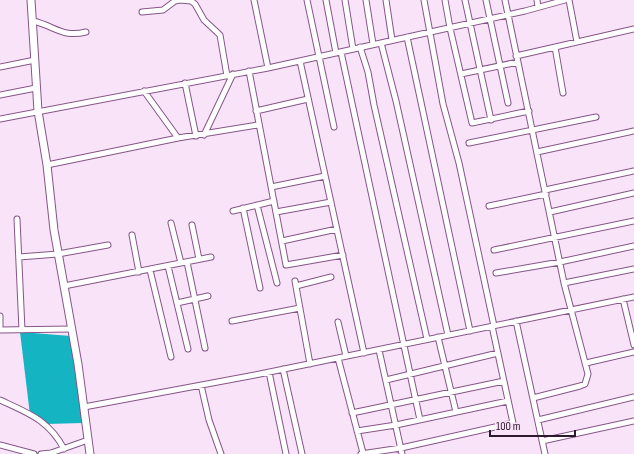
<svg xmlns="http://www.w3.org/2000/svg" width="634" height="454" font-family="'Sofia Sans Condensed',sans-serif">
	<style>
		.water { fill: #14b4c3 }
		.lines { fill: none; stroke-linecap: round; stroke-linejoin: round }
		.street-casing { stroke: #855687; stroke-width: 7 }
		.secondary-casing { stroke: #855687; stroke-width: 9 }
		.street { stroke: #fff; stroke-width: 5 }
		.secondary { stroke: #fff; stroke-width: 7 }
	</style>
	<rect width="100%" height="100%" fill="#f9e3f9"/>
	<path class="water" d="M20,332L71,336L83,423L46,424L30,415Z"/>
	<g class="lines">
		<g class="street-casing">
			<path id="street" d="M254,0L268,68
				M307,0L334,127
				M326,0L336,53
				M345,0L353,49
				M366,0L373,44
				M386,0L392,40
				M424,0L443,104L459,163L494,326
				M445,0L450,28L472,123L529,111
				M465,0L491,120
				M486,0L508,103
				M505,0L564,283L588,374L585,384L580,386L533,398
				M537,0L538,7
				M569,0L577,42
				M142,12L163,10L175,1L180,0L191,1L195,4L204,20L220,35L227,76
				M33,21C55,26 62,38 86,32
				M407,37L470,331
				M381,43L396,101L448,335
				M360,47L368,72L374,105L427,339
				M555,47L563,93
				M341,52L420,420
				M516,56L634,29
				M300,61L364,353
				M0,67L35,60
				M249,71L286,265L343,255
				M461,74L518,62
				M185,83L196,136
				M144,91L178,138
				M0,95L36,88
				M256,111L308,99
				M0,119L268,68L525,11L565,0
				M204,135L233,74
				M469,143L596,117
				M537,152L634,131
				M47,165L178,138L258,125
				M271,187L325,176
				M545,190L634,171
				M257,205L277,283
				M489,206L546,194
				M243,208L260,288
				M233,211L274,201
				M276,212L331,202
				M550,212L634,193
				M17,219L22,330
				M171,223L181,263
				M192,225L199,259
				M132,235L139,272
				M282,241L337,229
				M494,250L634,221
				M19,257L58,254L108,245
				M187,262L205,348
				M168,266L188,349
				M150,270L171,357
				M496,273L560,262L634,246
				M295,281L310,364
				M564,283L634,269
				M64,286L211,257
				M296,286L331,277
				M623,299L634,345
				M177,303L208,296
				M0,316V330
				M232,321L300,308
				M516,321L545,454
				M338,322L346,356
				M0,330L72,329
				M438,337L456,412
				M379,350L402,454
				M338,358L363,453
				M586,363L634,352
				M283,369L302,454
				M269,372L286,454
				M386,380L498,353
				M201,385L209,420L221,454
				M0,400C28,413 49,420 64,449
				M84,407L255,375L634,297
				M352,413L504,381
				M538,420L634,397
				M357,431L396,425L508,401
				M542,441L634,421
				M0,445L34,454
				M41,454L51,453L88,440
				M361,454L401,448L513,423L492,326"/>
		</g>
		<g class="secondary-casing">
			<path id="secondary" d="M31,0L38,111L47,165L54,230L78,364L90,454"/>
		</g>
		<use href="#street" class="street"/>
		<use href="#secondary" class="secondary"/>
	</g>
	<path d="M490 430v6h85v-6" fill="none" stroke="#2d192e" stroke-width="2"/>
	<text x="496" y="430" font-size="12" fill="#2d192e" stroke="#f9e3f9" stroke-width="3" paint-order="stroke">100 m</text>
</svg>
